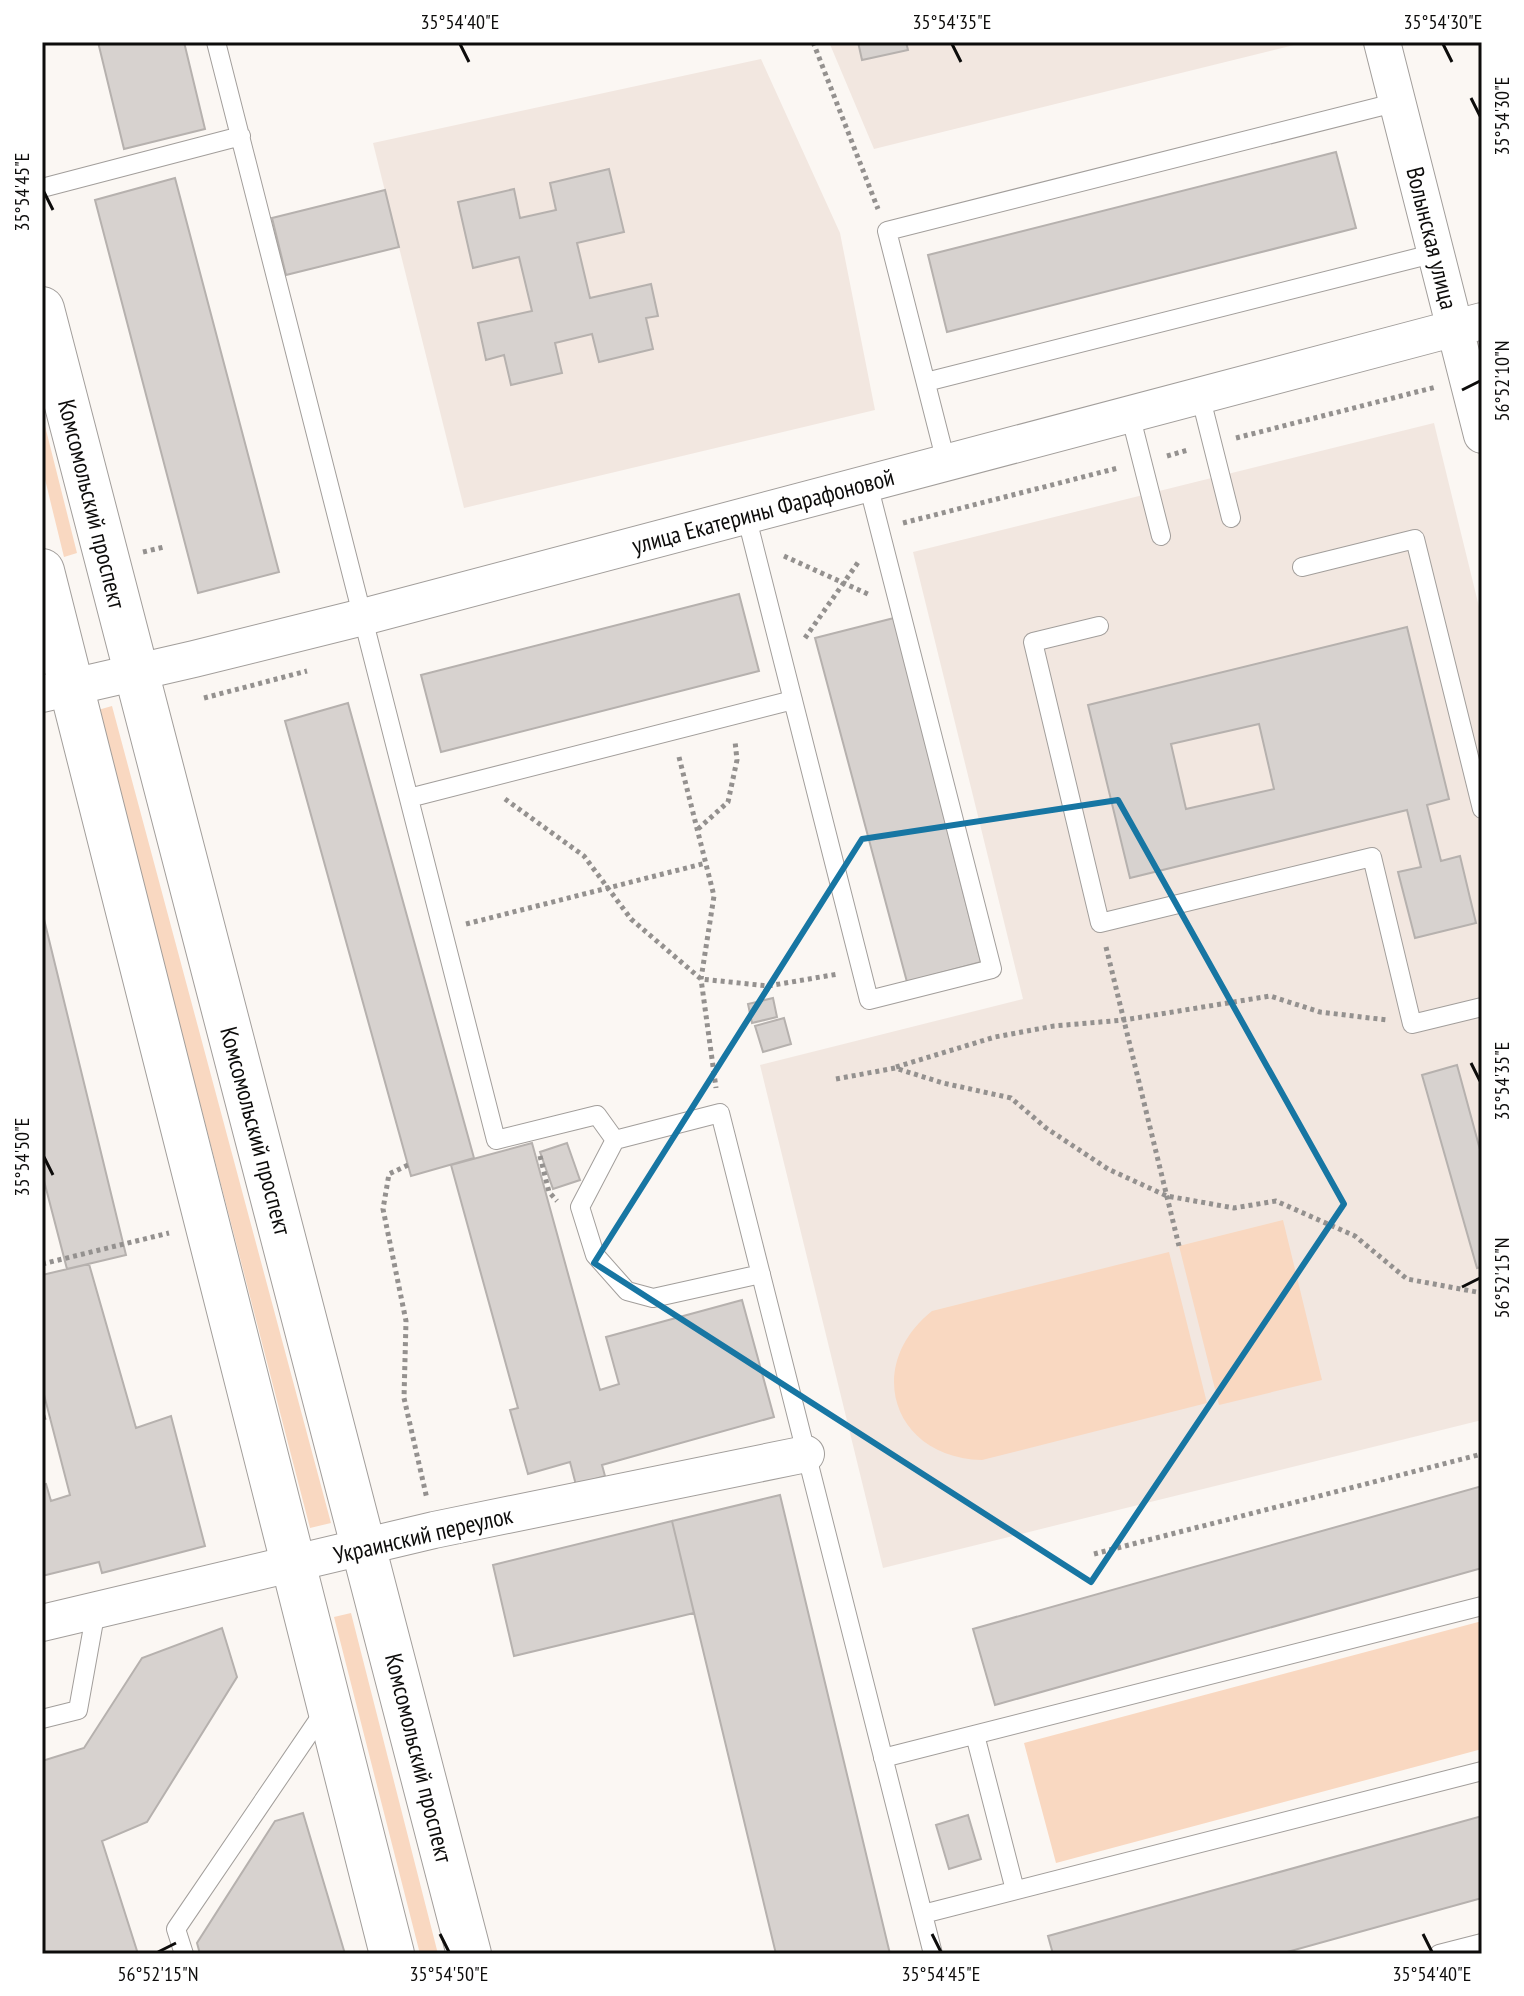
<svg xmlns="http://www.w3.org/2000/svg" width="1524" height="1996" font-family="'PT Sans Narrow',sans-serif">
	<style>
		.built { fill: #f2e7e0 }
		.green { fill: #f9d8c1 }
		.building { fill: #d7d2cf; stroke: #b6b1ae; stroke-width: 2; fill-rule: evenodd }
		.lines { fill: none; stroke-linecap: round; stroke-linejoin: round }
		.lane-casing { stroke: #a29e9b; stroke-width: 20 }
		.street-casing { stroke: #a29e9b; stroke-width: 38 }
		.secondary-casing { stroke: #a29e9b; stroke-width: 46 }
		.path { stroke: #94918f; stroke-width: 5; stroke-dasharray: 4 4; stroke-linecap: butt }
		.lane { stroke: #fff; stroke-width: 18 }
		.street { stroke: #fff; stroke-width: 36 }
		.secondary { stroke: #fff; stroke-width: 44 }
		.marked { fill: none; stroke: #1776a3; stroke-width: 6; stroke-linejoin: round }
		.ticks { fill: none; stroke: #0d0c0b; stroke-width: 3 }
		.labels { text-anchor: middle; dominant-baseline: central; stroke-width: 6; stroke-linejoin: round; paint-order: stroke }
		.street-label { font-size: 24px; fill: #0d0c0b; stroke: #fff }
		.neatline { fill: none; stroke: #0d0c0b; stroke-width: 3 }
		.ticks-label { font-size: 20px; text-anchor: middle; fill: #0d0c0b }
	</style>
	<rect width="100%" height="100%" fill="#fbf7f3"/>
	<path class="built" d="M829,42H1306L874,149Z
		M761,59L840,233L875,410L464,508L373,143Z
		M1434,423L1482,619V1420L883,1568L760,1065L1023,999L913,552Z"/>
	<path class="green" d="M42,414L77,553L64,557L42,467Z
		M112,706L331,1523L310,1528L98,710Z
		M1283,1220L1322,1380L1219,1405L1179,1246Z
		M1169,1252L1207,1403L982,1460C893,1458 863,1366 932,1311Z
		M351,1613L438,1954H420L334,1617Z
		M1482,1621V1749L1056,1863L1024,1743Z"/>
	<path class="building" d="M98,42H184L205,129L124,149Z
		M858,42H906L908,50L862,60Z
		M1336,152L1356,228L947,332L928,255Z
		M609,169L624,232L577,243L590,298L651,284L658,316L646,318L653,349L599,362L592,334L555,343L562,373L511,385L504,355L486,360L478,323L532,311L519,257L473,268L458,202L514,189L520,218L556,210L550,183Z
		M175,178L279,572L198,593L95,200Z
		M385,190L399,247L286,275L272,218Z
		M739,594L759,671L441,752L421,675Z
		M894,618L981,962L907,982L815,638Z
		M1407,627L1449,799L1427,805L1441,861L1460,856L1476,923L1415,938L1398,872L1421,867L1407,810L1130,878L1088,705ZM1259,724L1274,789L1186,809L1171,744Z
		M348,703L474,1158L411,1176L285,721Z
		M42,911L126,1255L67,1269L42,1173Z
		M773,998L777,1017L752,1023L748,1004Z
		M784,1018L791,1044L763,1052L755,1026Z
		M1457,1065L1482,1157V1267L1477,1268L1422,1075Z
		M532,1143L600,1390L619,1384L606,1337L742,1300L774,1417L602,1465L605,1476L576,1485L570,1462L528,1474L510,1410L518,1408L451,1165Z
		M567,1143L580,1180L553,1189L540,1152Z
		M89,1264L136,1428L171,1416L205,1546L102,1573L99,1562L42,1576V1485L46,1484L51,1501L70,1495L42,1387V1275Z
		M1482,1486V1568L995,1705L973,1629Z
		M780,1495L890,1954H776L672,1521Z
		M672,1521L694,1613L514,1656L493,1565Z
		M222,1628L237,1677L147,1822L102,1841L138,1954H42V1761L84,1748L142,1658Z
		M303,1813L345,1954H200L197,1943L275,1821Z
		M968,1815L981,1859L949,1869L936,1825Z
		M1482,1816V1898L1280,1954H1053L1048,1936Z"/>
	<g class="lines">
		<g class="lane-casing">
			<path id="lane" d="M216,42L496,1140L597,1115L615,1140
				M42,188L241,136
				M926,382L1436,253
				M1200,395L1231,518
				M1130,414L1161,536
				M946,462L887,231L1398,102
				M746,515L869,1000L992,969L868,484
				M1302,567L1415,539L1482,809
				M1099,626L1033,642L1100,923L1372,857L1412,1024L1482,1007
				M409,798L793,700
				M761,1274L653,1298L627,1291L595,1255L580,1207L615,1140L720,1113L933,1954
				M42,1719L78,1710L96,1610
				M975,1735L1015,1890
				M883,1758L1482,1606
				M923,1914L1482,1771
				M184,1954L176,1929L325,1710
				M1439,1954L1482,1943"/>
		</g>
		<g class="street-casing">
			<path id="street" d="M1382,42L1482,435
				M42,694L194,659L363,617L1482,321
				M42,1623L434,1530L806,1454"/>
		</g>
		<g class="secondary-casing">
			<path id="secondary" d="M42,309L469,1954
				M42,571L392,1954"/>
		</g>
		<path class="path" d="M813,42L878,209
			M1236,438L1436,387
			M1167,456L1188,450
			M903,523L1118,468
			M143,552L164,547
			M784,556L870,595
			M805,638L859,561
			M204,698L307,671
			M679,757L714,896L701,979L716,1088
			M505,799L584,856L631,919L701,979L768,986L838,974
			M698,829L728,802L737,760L735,741
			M466,924L706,863
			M1106,947L1179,1246
			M896,1067L995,1037L1054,1026L1124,1020L1270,996L1320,1012L1387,1020
			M836,1079L895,1068L943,1083L1011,1098L1046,1128L1108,1169L1167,1196L1234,1208L1276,1201L1355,1236L1407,1279L1482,1293
			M540,1156L549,1192L557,1201
			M408,1165L389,1174L383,1209L406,1321L404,1398L427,1499
			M42,1264L169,1233
			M42,1418L50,1416
			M1094,1554L1482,1454"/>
		<use href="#lane" class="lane"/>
		<use href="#street" class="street"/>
		<use href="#secondary" class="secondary"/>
	</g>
	<path class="marked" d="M1118,800L1344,1204L1091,1582L594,1263L862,839Z"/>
	<path class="ticks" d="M460,44L469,62M952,44L961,62M1443,44L1452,62M1471,98L1480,116M44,192L53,210M1462,390L1480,381M1471,1063L1480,1081M44,1157L53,1175M1462,1287L1480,1278M440,1934L449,1952M932,1934L941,1952M1423,1934L1432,1952M158,1952L176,1943"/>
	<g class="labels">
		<g class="street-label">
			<text transform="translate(1432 238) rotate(76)">Волынская улица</text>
			<text transform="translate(92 504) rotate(76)">Комсомольский проспект</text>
			<text transform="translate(763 511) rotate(-15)">улица Екатерины Фарафоновой</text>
			<text transform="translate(256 1131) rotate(75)">Комсомольский проспект</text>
			<text transform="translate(423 1535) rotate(-13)">Украинский переулок</text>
			<text transform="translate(419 1758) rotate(76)">Комсомольский проспект</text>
		</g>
	</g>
	<rect width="1524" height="1996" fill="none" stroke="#ffffff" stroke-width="88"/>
	<rect x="44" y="44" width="1436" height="1908" class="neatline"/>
	<g class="ticks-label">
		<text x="460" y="29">35°54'40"E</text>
		<text x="952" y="29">35°54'35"E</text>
		<text x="1443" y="29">35°54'30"E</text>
		<text transform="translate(1502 116) rotate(-90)" y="7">35°54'30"E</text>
		<text transform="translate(22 192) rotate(-90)" y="7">35°54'45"E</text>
		<text transform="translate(1502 381) rotate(-90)" y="7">56°52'10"N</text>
		<text transform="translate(1502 1081) rotate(-90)" y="7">35°54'35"E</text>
		<text transform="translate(22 1157) rotate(-90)" y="7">35°54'50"E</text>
		<text transform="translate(1502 1278) rotate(-90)" y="7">56°52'15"N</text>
		<text x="158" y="1981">56°52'15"N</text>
		<text x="449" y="1981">35°54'50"E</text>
		<text x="941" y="1981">35°54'45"E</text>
		<text x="1432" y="1981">35°54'40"E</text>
	</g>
</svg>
